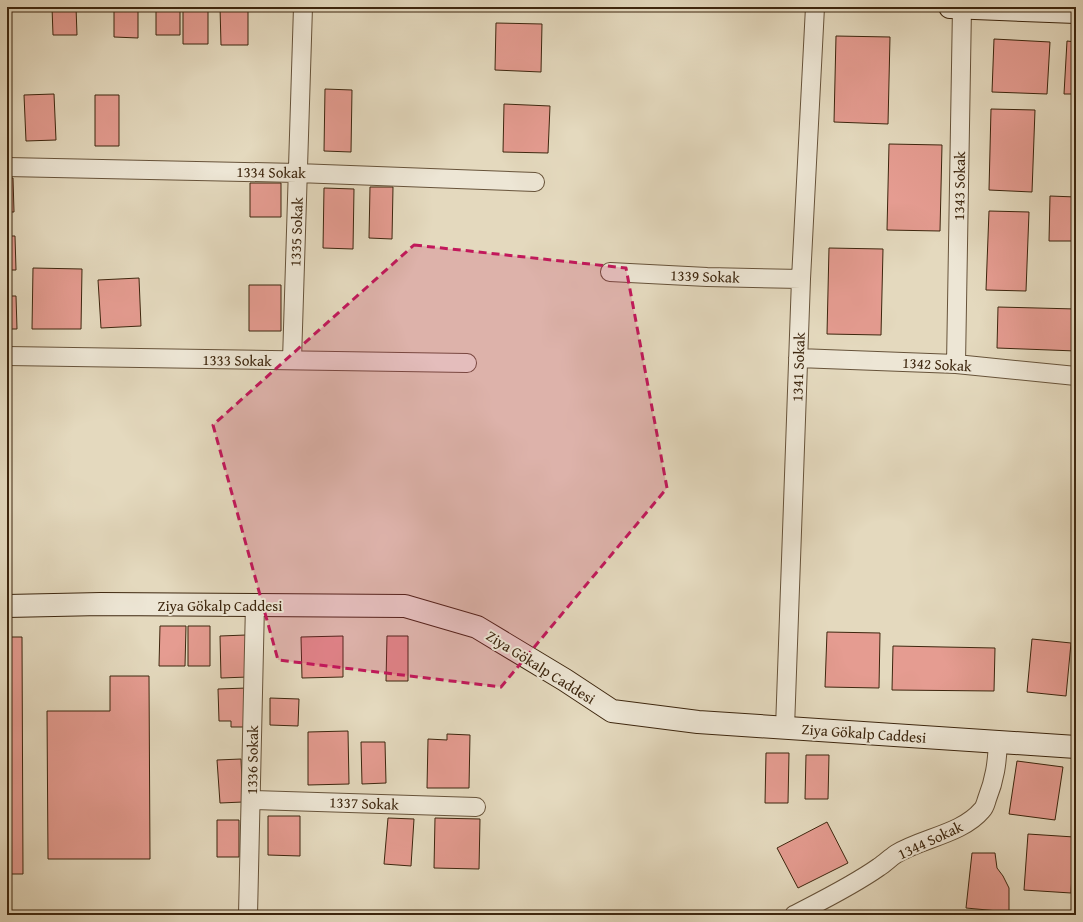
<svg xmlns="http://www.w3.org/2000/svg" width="1083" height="922" font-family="'Gentium Book Plus',serif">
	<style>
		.building { fill: #e59c91; stroke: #3d260e }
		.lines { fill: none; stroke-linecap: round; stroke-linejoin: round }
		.street-casing { stroke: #67533a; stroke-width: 20 }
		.secondary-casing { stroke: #3d260e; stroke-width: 24 }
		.street { stroke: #ede6d5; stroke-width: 18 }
		.secondary { stroke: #ede6d5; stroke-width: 22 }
		.marked { fill: #c2185b; fill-opacity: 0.2; stroke: #c2185b; stroke-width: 3; stroke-dasharray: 8 5; stroke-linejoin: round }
		.labels { text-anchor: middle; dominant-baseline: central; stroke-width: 4; stroke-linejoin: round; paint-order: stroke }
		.street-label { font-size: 15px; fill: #3d260e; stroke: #ede6d5 }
	</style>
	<rect width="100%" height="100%" fill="#e4d9be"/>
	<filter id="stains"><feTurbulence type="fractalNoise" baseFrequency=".005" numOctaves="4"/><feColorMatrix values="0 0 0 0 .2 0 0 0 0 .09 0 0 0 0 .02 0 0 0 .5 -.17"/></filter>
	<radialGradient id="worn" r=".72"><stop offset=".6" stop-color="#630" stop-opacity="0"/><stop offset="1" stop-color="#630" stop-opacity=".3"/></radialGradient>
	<path class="building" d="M52,7H76L77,35H53Z
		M114,7H138V38L114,37Z
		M156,7H180V35H156Z
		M183,7H208V44H183Z
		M220,7H248V45H221Z
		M496,23L542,24L541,72L495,70Z
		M836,36L890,37L888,124L834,122Z
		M994,39L1050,42L1047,94L992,92Z
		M1067,41L1076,42V94H1064Z
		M325,89L352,90L351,152L324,151Z
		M54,94L56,140L26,141L24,95Z
		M95,95H119V146H95Z
		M504,104L550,106L548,153L503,152Z
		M7,106H9V143H7Z
		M991,109L1035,110L1032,192L989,190Z
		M889,144L942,145L940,231L887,230Z
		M7,178H13L14,212H7Z
		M250,183H281V217H250Z
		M370,187H393L392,239L369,238Z
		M324,188L354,189L353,249L323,248Z
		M1050,196L1076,197V241H1049Z
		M989,211L1029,212L1026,291L986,290Z
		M7,236H15L16,270H7Z
		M829,248L883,249L881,335L827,334Z
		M33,268L82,269L81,329H32Z
		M139,278L141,326L101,328L98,280Z
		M249,285H281V331H249Z
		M7,296H16L17,329H7Z
		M998,307L1076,309V351L997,348Z
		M160,626H186L185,666H159Z
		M188,626H210V666H188Z
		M827,632L880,633L879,688L825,687Z
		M246,635L248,677L221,678L220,636Z
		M343,636V677L302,678L301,637Z
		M387,636H408V681H386Z
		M7,637H22L23,874H7Z
		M1032,639L1071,643L1066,696L1027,692Z
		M893,646L995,648L994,691L892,690Z
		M110,676H149L150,859H48L47,711H110Z
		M247,688L248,727H231V721H219L218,689Z
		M270,698L299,699L298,726L270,725Z
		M348,731L349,784L308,785V732Z
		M447,734L470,735L469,788H427L428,739L447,740Z
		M361,742H385L386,783L362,784Z
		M766,753H789L788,803H765Z
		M806,755H829L828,799H805Z
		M241,759L243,802L220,803L217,760Z
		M1017,761L1063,767L1055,820L1009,814Z
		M268,816H300V856L268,855Z
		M388,818L414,819L411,866L384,864Z
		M435,818L480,819L479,869L434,868Z
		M217,820H239V857H217Z
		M827,822L848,863L798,888L777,848Z
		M1028,834L1074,837L1071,893L1024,890Z
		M972,853H995L997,868L1003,876L1009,888V912L966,908Z"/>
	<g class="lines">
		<g class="street-casing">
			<path id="street" d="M7,167L297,173L535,182
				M610,272L707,277L801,279
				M7,356L467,363
				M798,358L956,364L1076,376
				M292,360L303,7
				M956,364L962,7
				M785,728L801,279L815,7
				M251,800L476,807
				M248,915L255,604
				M794,915C823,900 852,886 879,867C885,863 890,858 896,854C922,838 962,834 982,810C985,807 986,802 987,799C995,779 997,763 998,742"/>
		</g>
		<g class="secondary-casing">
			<path id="secondary" d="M950,7L1076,12
				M7,606L101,604L405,606L477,627L565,680L612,711L698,722L1076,747"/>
		</g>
		<use href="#street" class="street"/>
		<use href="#secondary" class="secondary"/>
	</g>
	<path class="marked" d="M414,245L626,268L667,488L501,687L278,660L213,425Z"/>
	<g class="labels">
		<g class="street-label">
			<text transform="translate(271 172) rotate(1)">1334 Sokak</text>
			<text transform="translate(959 186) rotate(-89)">1343 Sokak</text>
			<text transform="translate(296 232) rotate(-88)">1335 Sokak</text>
			<text transform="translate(705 276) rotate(2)">1339 Sokak</text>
			<text transform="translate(237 360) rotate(1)">1333 Sokak</text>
			<text transform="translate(937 364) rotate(3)">1342 Sokak</text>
			<text transform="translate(798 367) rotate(-88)">1341 Sokak</text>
			<text x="220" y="605">Ziya Gökalp Caddesi</text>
			<text transform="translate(541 667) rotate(32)">Ziya Gökalp Caddesi</text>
			<text transform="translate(864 733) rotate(4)">Ziya Gökalp Caddesi</text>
			<text transform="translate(252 760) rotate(-89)">1336 Sokak</text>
			<text transform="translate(364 803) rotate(2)">1337 Sokak</text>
			<text transform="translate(930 840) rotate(-25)">1344 Sokak</text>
		</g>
	</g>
	<rect width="1083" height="922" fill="none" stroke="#e4d9be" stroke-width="24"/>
	<rect x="8" y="8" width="1067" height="906" fill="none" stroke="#3d260e" stroke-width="2"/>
	<rect x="12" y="12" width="1059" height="898" fill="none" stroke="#3d260e"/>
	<rect width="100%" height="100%" filter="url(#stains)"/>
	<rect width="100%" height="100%" fill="url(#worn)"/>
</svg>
